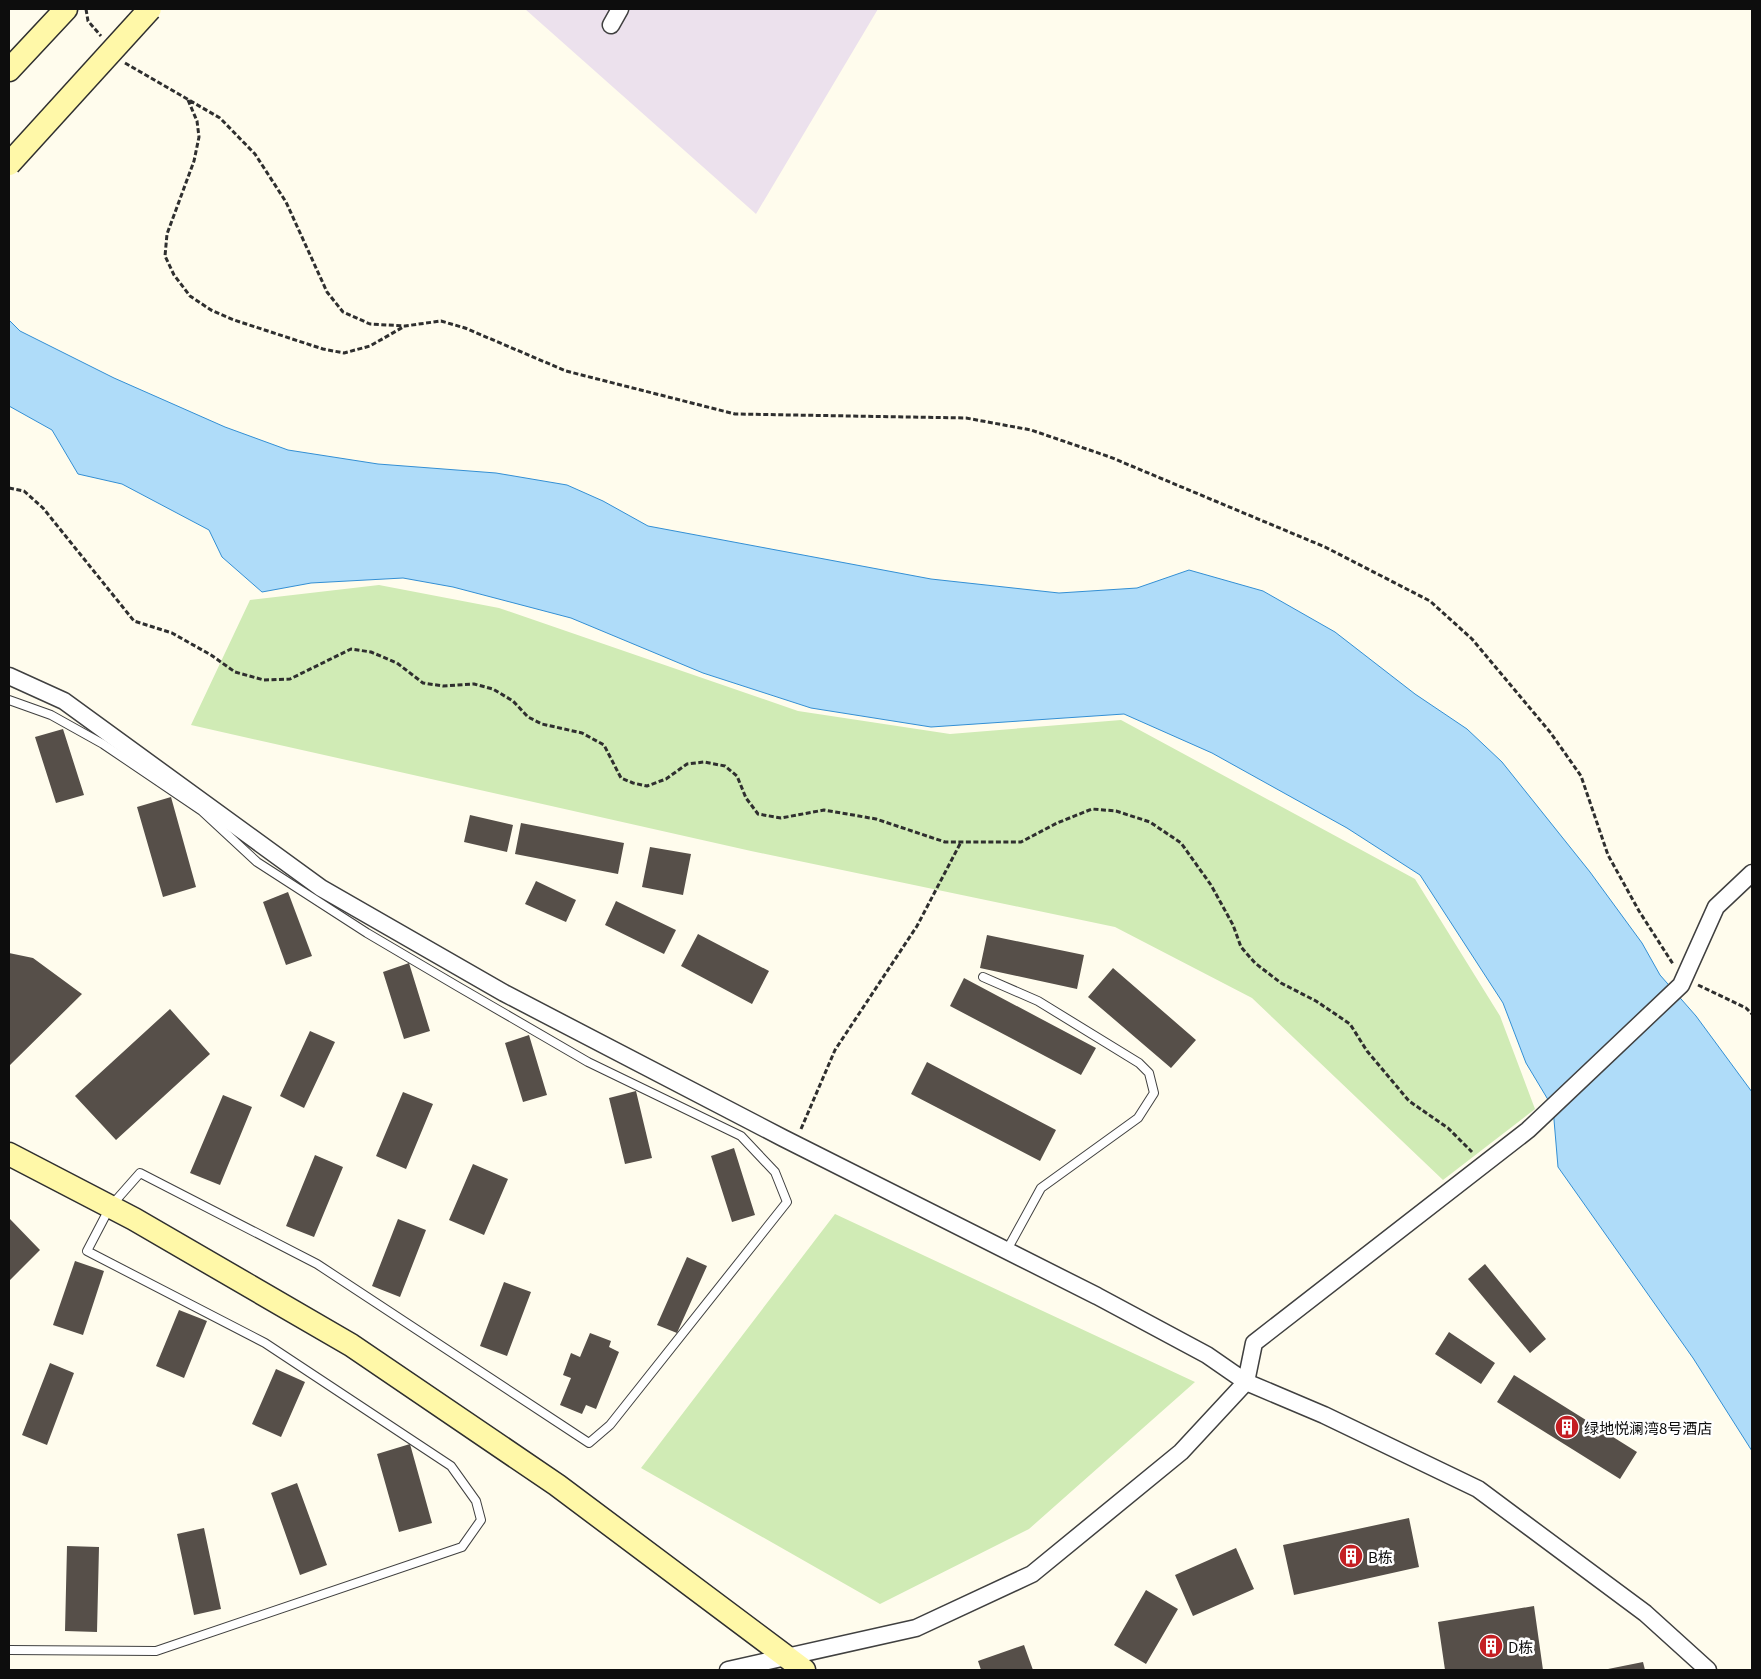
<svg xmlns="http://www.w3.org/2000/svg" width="1761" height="1679" font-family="Georgia,'Noto Sans SC',serif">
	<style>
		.industrial { fill: #ece1ed }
		.green { fill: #d0ebb5 }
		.water { fill: #afdcf9; stroke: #338fd4 }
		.building { fill: #564f49 }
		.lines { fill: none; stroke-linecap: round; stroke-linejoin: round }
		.lane-casing { stroke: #404040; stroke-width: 10 }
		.street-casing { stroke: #404040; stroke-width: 19 }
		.secondary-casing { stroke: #2f2f2f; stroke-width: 25 }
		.path { stroke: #2f2f2f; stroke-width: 3; stroke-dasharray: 5 2.5; stroke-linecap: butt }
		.lane { stroke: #fff; stroke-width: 8 }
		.street { stroke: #fff; stroke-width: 16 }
		.secondary { stroke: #fff8a8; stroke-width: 22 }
		.secondary-bridge-casing { stroke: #2f2f2f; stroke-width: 25; stroke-linecap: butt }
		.secondary-bridge { stroke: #fff8a8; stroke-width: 22 }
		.labels { text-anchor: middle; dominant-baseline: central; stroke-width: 5; stroke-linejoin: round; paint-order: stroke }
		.poi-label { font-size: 15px; fill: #0d0d0d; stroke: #fff; text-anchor: start }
	</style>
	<rect width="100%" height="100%" fill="#fffced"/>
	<path class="industrial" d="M525,9H878L756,214Z"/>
	<path class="green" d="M379,585L499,608L798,711L950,734L1121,720L1415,879L1500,1016L1535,1109L1443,1180L1252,998L1115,927L751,851L191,725L250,600Z
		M835,1214L1195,1382L1029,1529L880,1604L641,1468Z"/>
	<path class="water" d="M9,320L20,331L114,378L225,427L288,450L378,464L496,473L567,485L603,501L648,526L931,579L1059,593L1137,588L1189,570L1263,591L1335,632L1415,694L1467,729L1502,762L1590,872L1642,943L1660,975L1696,1016L1752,1092V1451L1693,1358L1558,1167L1553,1108L1526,1063L1503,1003L1420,875L1347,828L1212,753L1124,714L931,727L811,708L703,673L571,618L453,587L403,578L311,583L262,592L222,557L209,530L122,484L78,474L52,430L9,406Z"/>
	<path class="building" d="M63,729L84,795L56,803L35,737Z
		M171,797L196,887L163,897L137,807Z
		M470,815L513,825L507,852L464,842Z
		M521,823L624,843L618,874L515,854Z
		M650,847L691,854L683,895L642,887Z
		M536,881L576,900L566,922L525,904Z
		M288,892L312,956L286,965L263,902Z
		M616,901L676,930L664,954L605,925Z
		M698,934L769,971L752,1004L681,966Z
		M987,935L1084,955L1077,989L980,968Z
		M9,953L33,958L82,994L9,1066Z
		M409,963L430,1031L404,1039L383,972Z
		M1113,968L1196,1040L1171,1068L1088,997Z
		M964,978L1096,1048L1081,1075L950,1006Z
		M170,1009L210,1054L116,1140L75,1096Z
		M310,1031L335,1042L304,1108L280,1096Z
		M529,1035L547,1095L523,1102L505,1043Z
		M927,1062L1056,1130L1040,1161L911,1094Z
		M636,1091L652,1158L625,1164L609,1098Z
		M403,1092L433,1104L406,1169L376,1156Z
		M223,1095L252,1107L220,1185L190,1173Z
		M734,1148L755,1215L732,1222L711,1156Z
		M315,1155L343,1167L314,1237L286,1226Z
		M473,1164L508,1179L484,1235L449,1220Z
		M9,1218L40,1250L9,1281Z
		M398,1219L426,1230L400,1297L372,1286Z
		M687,1257L707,1266L677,1333L657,1325Z
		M75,1261L104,1271L83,1335L53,1325Z
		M1485,1264L1546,1339L1530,1353L1468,1279Z
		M504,1282L531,1292L507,1356L480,1346Z
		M179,1310L207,1321L184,1378L156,1366Z
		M1449,1332L1495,1363L1481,1384L1435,1354Z
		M590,1333L611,1341L609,1347L619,1352L596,1409L586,1405L582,1414L560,1405L571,1378L563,1375L571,1353L580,1357Z
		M50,1363L74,1373L47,1445L22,1435Z
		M276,1369L305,1382L281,1437L252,1424Z
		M1514,1375L1637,1452L1620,1479L1497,1402Z
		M410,1444L432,1523L399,1532L377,1454Z
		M297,1483L327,1565L300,1575L271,1493Z
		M1409,1518L1419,1567L1294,1595L1283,1545Z
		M204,1528L221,1609L194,1615L177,1534Z
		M67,1546L99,1547L97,1632L65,1631Z
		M1236,1548L1254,1589L1193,1616L1175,1575Z
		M1146,1590L1178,1609L1146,1664L1114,1645Z
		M1534,1606L1543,1670H1445L1438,1622Z
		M1024,1645L1033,1670H981L978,1661Z
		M1643,1662L1645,1670H1608V1669Z"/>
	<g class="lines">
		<g class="lane-casing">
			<path id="lane" d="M9,700L51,715L103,744L202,811L257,862L367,933L457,986L588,1062L741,1136L775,1172L787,1202L610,1425L589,1443L317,1264L140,1173L110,1207L87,1251L265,1343L451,1466L476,1501L481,1520L462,1547L156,1651L9,1650
				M983,977L1038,1001L1139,1063L1149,1073L1154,1093L1138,1118L1041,1188L1007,1250"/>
		</g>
		<g class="street-casing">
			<path id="street" d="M611,25L620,9
				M9,676L64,701L321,888L504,993L783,1138L1097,1296L1207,1355L1246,1382L1181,1452L1032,1574L916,1628L728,1670
				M1708,1670L1645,1613L1478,1489L1324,1415L1246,1382L1254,1343L1528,1130L1681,985L1716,907L1752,873"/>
		</g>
		<g class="secondary-casing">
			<path id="secondary" d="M9,70L66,9
				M9,1154L134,1219L351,1345L557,1485L804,1670"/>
		</g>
		<path class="path" d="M86,9L88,21L101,36
			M125,63L220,118L255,154L286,202L327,292L343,312L370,324L405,326L441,321L465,328L566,371L735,414L966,418L1031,430L1110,457L1325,547L1430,601L1472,639L1550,732L1581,776L1608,855L1639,911L1673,964
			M188,100L197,121L199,137L194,161L167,234L165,256L174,275L190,296L211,310L234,320L323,349L344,353L370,346L405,326
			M9,488L24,491L43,508L134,621L172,633L211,655L235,672L264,680L290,679L351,649L371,652L397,663L423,683L443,686L474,684L493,689L513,701L528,717L542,724L582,733L604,745L621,778L633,783L647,786L666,779L687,764L704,762L725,766L737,776L746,798L758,814L781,818L824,810L876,819L945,842H1021L1057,823L1092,809L1116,811L1150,822L1181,843L1211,885L1233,925L1241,947L1255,963L1281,983L1316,1001L1350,1024L1367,1051L1409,1101L1448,1128L1472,1152
			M1698,985L1746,1008L1752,1014
			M801,1129L835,1050L917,926L961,842"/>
		<use href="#lane" class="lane"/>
		<use href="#street" class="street"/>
		<use href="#secondary" class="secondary"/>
		<g class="secondary-bridge-casing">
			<path id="secondary-bridge" d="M9,164L150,9"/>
		</g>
		<use href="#secondary-bridge" class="secondary-bridge"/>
	</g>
	<defs>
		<g id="building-disc" transform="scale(1.25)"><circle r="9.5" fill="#c41e22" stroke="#fff"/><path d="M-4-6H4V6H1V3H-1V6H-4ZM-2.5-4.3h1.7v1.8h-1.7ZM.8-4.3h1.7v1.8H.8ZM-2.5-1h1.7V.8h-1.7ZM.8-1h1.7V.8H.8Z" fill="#fff"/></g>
	</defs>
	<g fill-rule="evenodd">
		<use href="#building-disc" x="1567" y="1427"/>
		<use href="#building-disc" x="1351" y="1556"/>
		<use href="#building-disc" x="1491" y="1646"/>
	</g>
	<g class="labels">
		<g class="poi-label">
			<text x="1584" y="1427">绿地悦澜湾8号酒店</text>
			<text x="1368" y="1556">B栋</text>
			<text x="1508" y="1646">D栋</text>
		</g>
	</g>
	<rect width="1761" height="1679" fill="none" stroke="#0d0d0d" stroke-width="20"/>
</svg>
